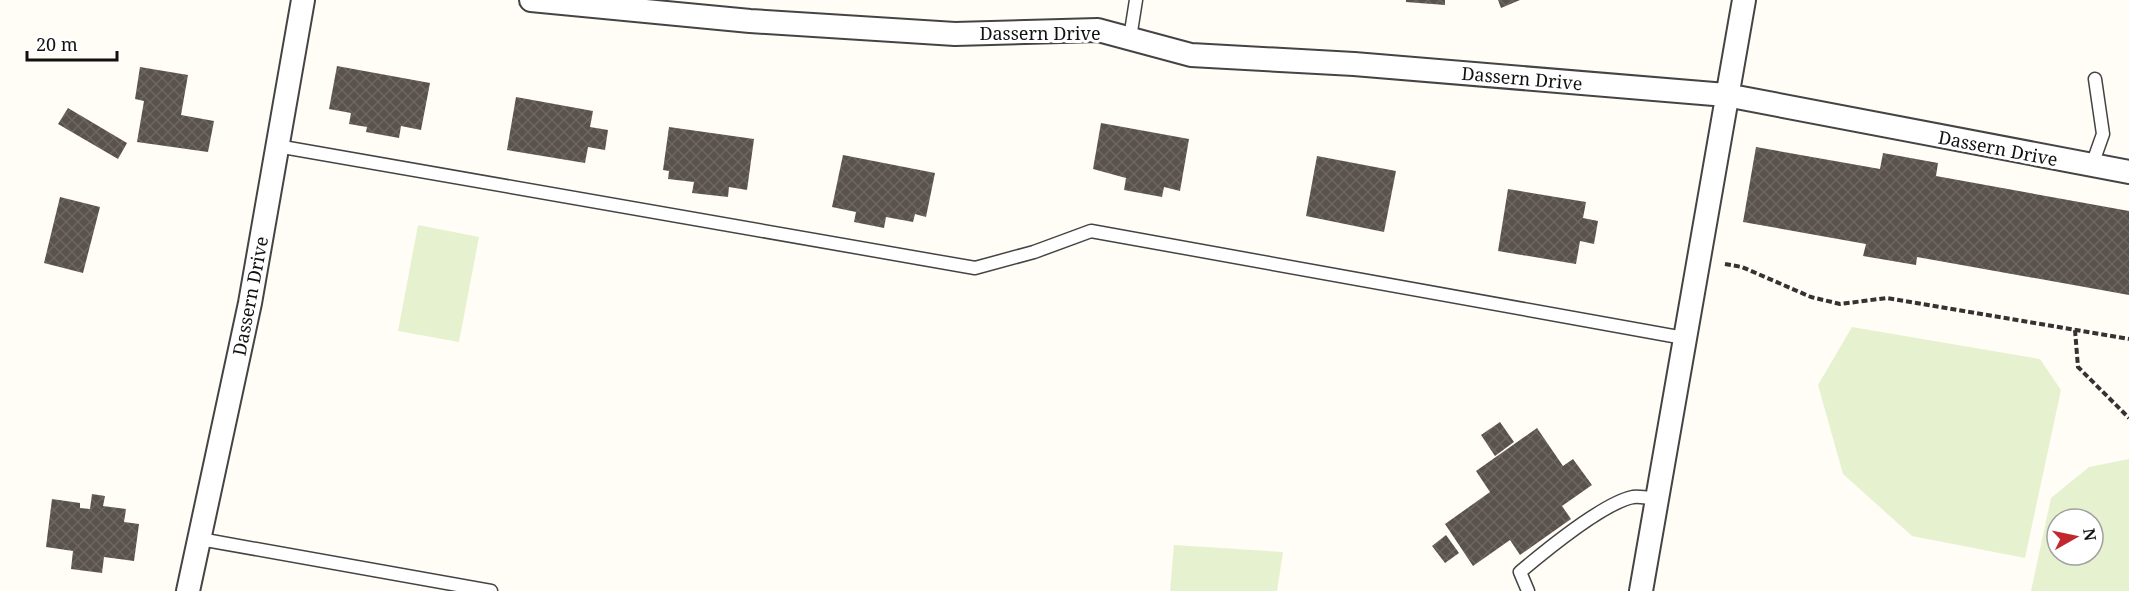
<svg xmlns="http://www.w3.org/2000/svg" width="2129" height="591" font-family="'Noto Serif',serif">
	<style>
		.pitch { fill: #e6f2cf; fill-rule: evenodd }
		.building { fill: url(#building-cross-hatch) }
		.lines { fill: none; stroke-linecap: round; stroke-linejoin: round }
		.service-casing { stroke: #444; stroke-width: 15 }
		.minor-casing { stroke: #444; stroke-width: 26 }
		.path { stroke: #333; stroke-width: 4; stroke-dasharray: 6 3; stroke-linecap: butt }
		.service { stroke: #fff; stroke-width: 12 }
		.minor { stroke: #fff; stroke-width: 22 }
		.labels { text-anchor: middle; dominant-baseline: central; stroke-width: 6; stroke-linejoin: round; paint-order: stroke }
		.street-label { font-size: 18px; fill: #111; stroke: #fff }
	</style>
	<defs>
		<pattern id="building-cross-hatch" width="8" height="8" patternUnits="userSpaceOnUse" patternTransform="scale(1.5)"><rect width="8" height="8" fill="#5a524d"/><path d="M0 0l8 8M0 8l8-8" fill="none" stroke="#6d6662"/></pattern>
	</defs>
	<rect width="100%" height="100%" fill="#fffdf5"/>
	<path class="pitch" d="M418,225L479,237L459,342L398,331Z
		M1852,327L2040,359L2061,390L2025,558L1912,536L1843,474L1818,385Z
		M2129,459V591H2031L2051,498L2089,467ZM2057,519H2093V555H2057Z
		M1174,545L1283,552L1277,591H1170Z"/>
	<path class="building" d="M1406,0H1445V5L1406,2Z
		M1498,0H1520L1501,8Z
		M337,66L430,83L421,130L401,126L399,138L366,132L367,127L349,124L351,113L329,109Z
		M140,67L188,75L181,115L214,121L208,152L137,142L144,101L135,99Z
		M516,97L593,111L590,127L608,130L605,150L588,147L585,163L507,150Z
		M68,108L127,143L118,159L58,124Z
		M1101,123L1189,139L1180,191L1164,187L1162,197L1124,190L1126,178L1093,169Z
		M669,127L754,139L747,190L729,187L728,197L692,193L694,182L668,179L669,171L663,170Z
		M1756,147L1880,169L1883,153L1938,163L1936,176L2129,211V295L1917,257L1916,265L1863,256L1866,244L1743,222Z
		M843,155L935,173L926,217L915,214L913,222L886,217L884,228L854,222L856,212L832,207Z
		M1317,156L1396,171L1384,232L1306,216Z
		M1508,189L1586,202L1583,218L1598,221L1594,244L1580,241L1576,264L1498,251Z
		M60,197L100,207L83,273L44,263Z
		M1500,422L1514,442L1495,456L1481,435Z
		M1537,428L1563,466L1573,459L1592,485L1562,506L1571,519L1520,555L1510,540L1473,566L1445,524L1490,492L1476,471Z
		M92,494L105,496L103,506L126,509L124,522L139,524L134,561L104,557L102,573L71,569L73,551L46,547L52,499L80,503V508L90,509Z
		M1446,535L1459,553L1445,563L1432,546Z"/>
	<g class="lines">
		<g class="service-casing">
			<path id="service" d="M1130,38L1136,0
				M277,146L975,268L1034,252L1091,231L1684,338
				M2092,165L2103,134L2095,79
				M200,539L491,591
				M1528,591L1520,572C1545,551 1603,503 1633,497C1640,496 1650,498 1657,499"/>
		</g>
		<g class="minor-casing">
			<path id="minor" d="M531,0L750,21L955,34L1098,30L1191,55L1354,64L1726,95L2129,172
				M188,591L250,303L303,0
				M1641,591L1744,0"/>
		</g>
		<path class="path" d="M1725,264L1742,267L1811,297L1840,304L1887,298L2129,339
			M2075,330L2078,367L2129,418"/>
		<use href="#service" class="service"/>
		<use href="#minor" class="minor"/>
	</g>
	<g class="labels">
		<g class="street-label">
			<text x="1040" y="33">Dassern Drive</text>
			<text transform="translate(1522 78) rotate(5)">Dassern Drive</text>
			<text transform="translate(1998 148) rotate(11)">Dassern Drive</text>
			<text transform="translate(250 296) rotate(-79)">Dassern Drive</text>
		</g>
	</g>
	<g transform="translate(2075 537) rotate(81)"><circle r="28" fill="#ffffff" stroke="#a0a0a0" stroke-width="1.5"/>
	<path d="M0-4.5L10 22L0 15L-10 22Z" fill="#c4262e"/>
	<text y="-9" font-size="16" font-weight="bold" text-anchor="middle" fill="#111111">N</text>
	</g>
	<path d="M27 51v9h90v-9" fill="none" stroke="#111111" stroke-width="3"/>
	<text x="36" y="51" font-size="18" fill="#111111" stroke="#ffffff" stroke-width="4.5" paint-order="stroke">20 m</text>
</svg>
